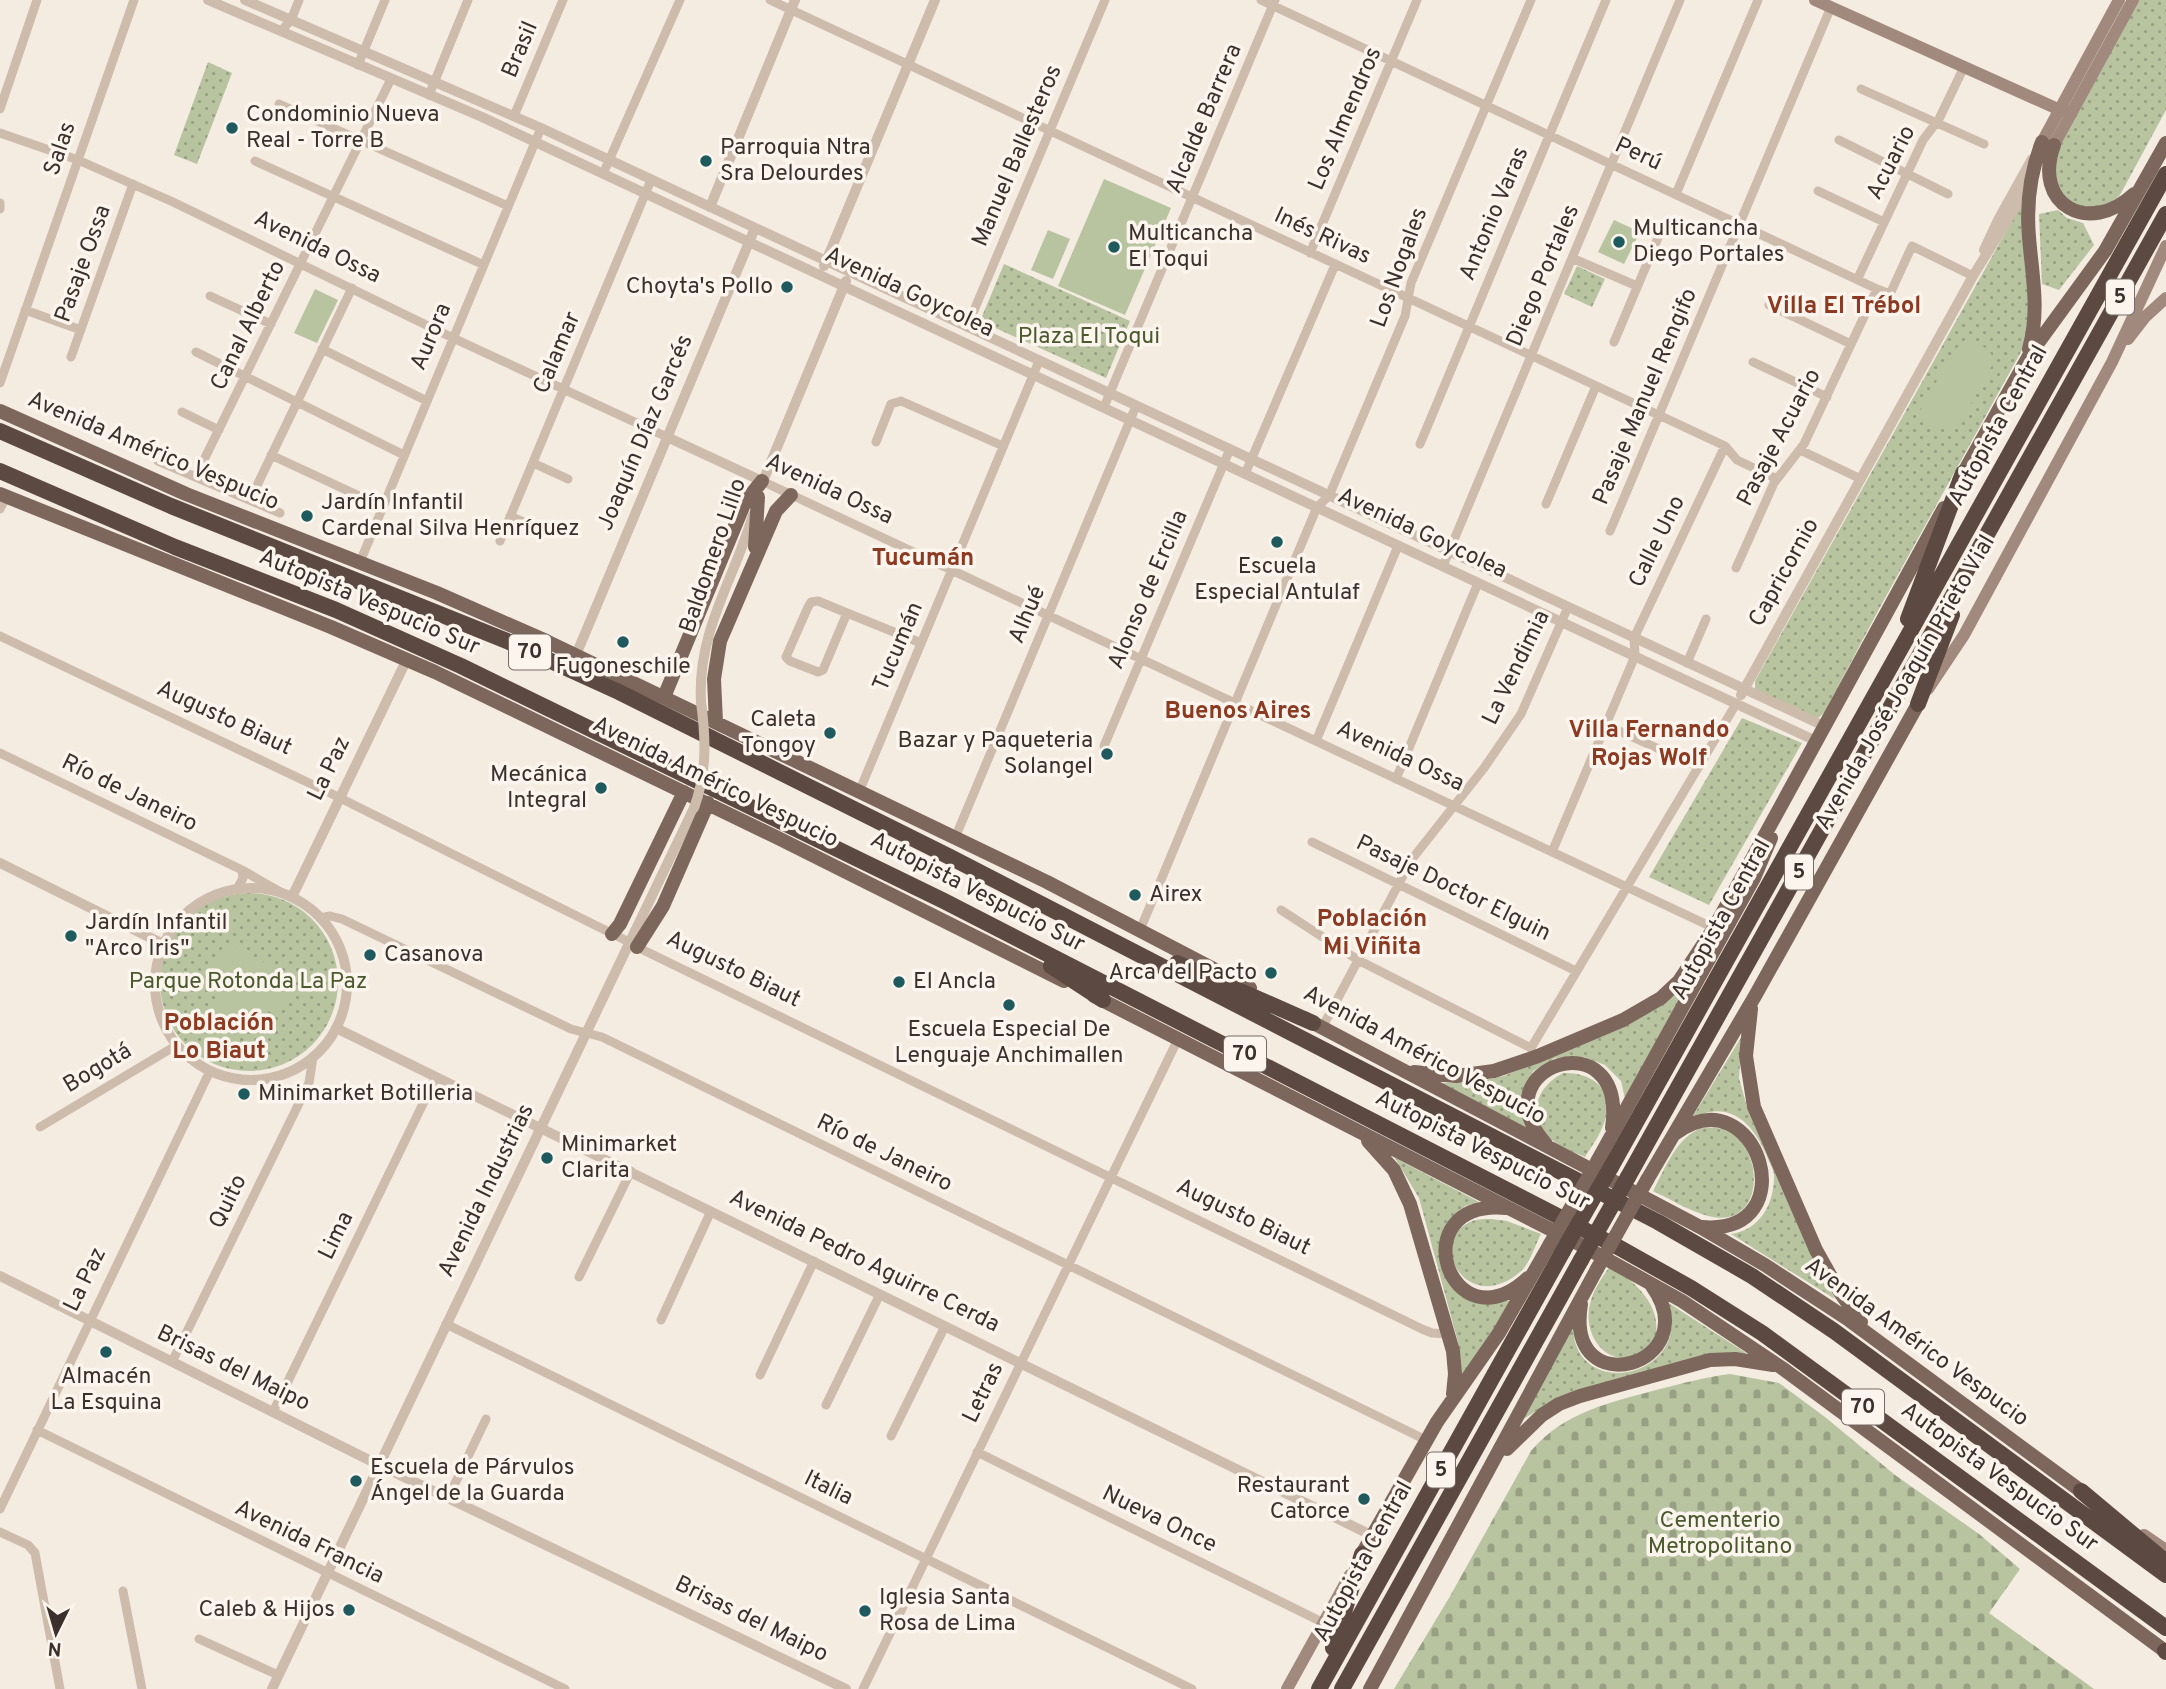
<svg xmlns="http://www.w3.org/2000/svg" width="2166" height="1689" font-family="Overpass,sans-serif">
	<style>
		.green { fill: url(#green-dots) }
		.cemetery { fill: url(#cemetery-stones) }
		.pitch { fill: #b8c4a0 }
		.lines { fill: none; stroke-linecap: round; stroke-linejoin: round }
		.minor { stroke: #cdbbac; stroke-width: 9 }
		.tertiary { stroke: #cdbbac; stroke-width: 10 }
		.secondary { stroke: #a18a7d; stroke-width: 12 }
		.primary { stroke: #7d675c; stroke-width: 14 }
		.motorway { stroke: #5c4a42; stroke-width: 16 }
		.tertiary-bridge { stroke: #cdbbac; stroke-width: 10 }
		.primary-bridge { stroke: #7d675c; stroke-width: 14 }
		.motorway-bridge { stroke: #5c4a42; stroke-width: 16 }
		.poi-dot { fill: #1f5a5e; stroke: #fbf5ee; stroke-width: 2.5 }
		.labels { text-anchor: middle; dominant-baseline: central; stroke-width: 7; stroke-linejoin: round; paint-order: stroke }
		.shield { fill: #fbf5ee; stroke: #756b66; stroke-width: 2 }
		.shield-label { font-size: 21px; font-weight: bold; fill: #3b302b }
		.street-label { font-size: 23px; fill: #3b302b; stroke: #fbf5ee }
		.poi-label { font-size: 23px; fill: #3b302b; stroke: #fbf5ee; text-anchor: start }
		.park-label { font-size: 23px; fill: #4a5a2e; stroke: #fbf5ee }
		.neighbourhood-label { font-size: 24px; font-weight: bold; fill: #8c3b22; stroke: #fbf5ee }
	</style>
	<defs>
		<pattern id="green-dots" width="8" height="8" patternUnits="userSpaceOnUse" patternTransform="scale(1.75)"><rect width="8" height="8" fill="#b8c4a0"/><path d="M2 2h.1M6 6h.1" fill="none" stroke="#97a083" stroke-width="1.8" stroke-linecap="round"/></pattern>
		<pattern id="cemetery-stones" width="16" height="16" patternUnits="userSpaceOnUse" patternTransform="scale(1.75)"><rect width="16" height="16" fill="#b8c4a0"/><path d="M2 7V4a2 2 0 0 1 4 0v3zM10 15v-3a2 2 0 0 1 4 0v3z" fill="#97a083"/></pattern>
	</defs>
	<rect width="100%" height="100%" fill="#f4ebe1"/>
	<path class="green" d="M2139,0H2166V110L2120,195C2110,206 2091,210 2076,206C2070,205 2062,196 2057,192L2054,152Z
		M208,62L232,73L197,164L174,155Z
		M2023,201L2031,314L2027,341L1879,609L1824,713L1817,719L1755,689V681Z
		M2058,210L2067,218L2083,223L2094,245L2059,290L2042,284L2039,214Z
		M1004,264L1130,321L1106,378L980,321Z
		M1577,266L1605,279L1592,307L1564,294Z
		M1742,718L1802,743L1709,905L1649,877Z
		M160 982a89 89 0 1 1 178 0a89 89 0 1 1-178 0Z
		M1674,992L1686,997L1626,1103L1621,1081L1605,1065L1584,1057L1555,1058L1533,1071L1524,1092L1521,1108L1529,1130L1440,1083L1475,1082L1504,1076L1626,1024Z
		M1742,1036L1739,1078L1748,1111L1816,1266L1835,1299L1731,1234C1760,1230 1775,1203 1774,1174C1773,1168 1768,1160 1766,1154C1756,1131 1738,1107 1710,1112C1703,1113 1696,1118 1690,1121Z
		M1563,1073C1594,1072 1616,1091 1604,1123C1600,1135 1592,1146 1585,1157C1573,1152 1559,1147 1550,1138C1527,1114 1536,1087 1563,1073Z
		M1703,1128C1710,1128 1718,1127 1725,1130C1766,1146 1766,1231 1708,1216C1689,1211 1670,1199 1653,1191C1665,1169 1677,1135 1703,1128Z
		M1395,1158L1479,1202L1465,1206L1447,1225C1446,1240 1441,1261 1445,1275C1453,1301 1486,1305 1507,1300L1512,1302L1461,1379L1458,1342L1419,1198Z
		M1491,1219L1507,1221L1541,1234C1535,1245 1530,1264 1520,1272C1467,1317 1426,1242 1470,1222C1476,1219 1484,1219 1491,1219Z
		M1610,1266C1633,1280 1660,1303 1656,1333C1655,1340 1649,1350 1641,1354C1607,1370 1582,1335 1590,1304C1593,1290 1602,1278 1610,1266Z
		M1664,1300L1746,1353L1689,1359L1558,1397L1522,1420L1573,1325C1572,1396 1674,1383 1672,1320C1672,1314 1667,1306 1664,1300Z"/>
	<path class="cemetery" d="M1730,1374L1779,1383L1825,1417L1895,1475L1979,1534L2020,1569L1989,1613L2094,1689H1394L1449,1598L1531,1451C1564,1412 1609,1403 1656,1390C1680,1384 1705,1377 1730,1374Z"/>
	<path class="pitch" d="M1104,179L1171,208L1125,315L1058,286Z
		M1614,220L1640,232L1624,264L1598,252Z
		M1048,230L1070,239L1053,279L1031,270Z
		M315,289L338,300L317,343L294,333Z
		M1971,341C1983,344 1989,350 1995,360L1957,429C1938,423 1933,436 1920,411L1954,350L1962,344Z
		M225,942L295,978L279,1016L257,1006L264,1010L253,1031L213,1011L223,990L206,982Z"/>
	<g class="lines">
		<path class="minor" d="M770,0L1725,446L1737,460L1777,479
			M1261,0L1877,289L1890,294L1912,246L1973,276
			M281,31L291,20L299,0
			M358,65L385,0
			M1861,89L1984,144
			M429,95L468,0
			M279,104L508,206
			M0,109L37,0
			M514,116L563,0
			M0,133L78,160L173,202L453,338L667,437
			M1839,140L1948,194
			M255,161L484,265
			M603,174L680,0
			M1818,191L1884,222
			M1676,194L1758,0
			M0,203V209
			M1310,253L1417,0
			M1572,258L1637,286
			M1858,278L1923,140L1939,119L1964,67
			M210,296L271,324
			M1769,305L1851,344
			M25,310L81,330
			M967,327L1105,0
			M1614,342L1660,233
			M322,349L427,401
			M196,352L404,455
			M71,357L133,184
			M1753,362L1827,397
			M0,383L134,0
			M1104,407L1275,0
			M182,412L219,430
			M876,442L891,404L901,401L1003,446
			M1420,444L1606,0
			M1800,450L1861,479
			M271,455L383,507
			M158,461L280,513
			M533,463L568,479
			M1245,474L1335,265
			M196,476L391,79
			M762,481L1714,928
			M250,500L352,288
			M1546,504L1596,386
			M0,509L6,497
			M510,516L542,530
			M1610,531L1831,7
			M500,541L651,180
			M360,562L541,128
			M1443,566L1680,0
			M1736,568L1774,483L1804,444L1877,289
			M818,601L847,613L823,670L818,672L790,661L786,657L808,607L811,602Z
			M847,613L921,643
			M0,636L328,792L629,942
			M1687,663L1706,619
			M1606,725L1699,767
			M1316,741L1398,546
			M1104,746L1230,449
			M0,753L242,870L282,893
			M1396,779L1478,583
			M859,792L1039,361
			M955,838L1136,406
			M1312,842L1576,971
			M1552,852L1635,656L1634,638L1725,446
			M237,889L243,878L242,870
			M1281,910L1358,960L1531,1048L1736,704
			M320,918L330,916L342,919L571,1029L602,1037L1426,1440
			M1140,930L1317,507L1329,496L1405,316L1411,283L1531,0
			M637,947L1422,1329L1432,1333L1449,1334
			M1322,1028L1412,859L1484,768L1521,714L1568,607
			M40,1127L177,1045
			M579,1277L631,1171
			M661,1320L711,1211
			M446,1324L1192,1689
			M172,1362L309,1083L313,1057
			M760,1375L814,1261
			M826,1405L880,1294
			M273,1412L436,1077
			M37,1430L565,1689
			M891,1436L945,1326
			M977,1452L1324,1623
			M448,1498L486,1419
			M0,1509L210,1071
			M0,1532L28,1545L35,1553L60,1689
			M123,1591L142,1689
			M199,1639L278,1675
			M863,1689L1178,1039"/>
		<path class="tertiary" d="M208,0L482,117L1816,741
			M245,0L541,128L1824,726
			M710,207L795,0
			M1984,250L1998,220L2032,159
			M824,266L935,0
			M667,437L762,481
			M761,486L846,281
			M576,655L755,228
			M1741,695L1973,276L2029,185
			M701,702C697,631 734,580 753,515
			M0,863L163,944
			M155 984a96 96 0 1 1 192 0a96 96 0 1 1-192 0Z
			M292,897L407,659
			M336,1028L1373,1536
			M0,1276L379,1465L846,1689
			M272,1689L694,808"/>
		<path class="secondary" d="M1815,0L2060,110L2072,112
			M2042,142L2119,0
			M2054,145L2133,0
			M2128,339L2145,317L2166,298
			M1928,689L1964,635L2112,362L2166,246
			M2144,1535L2166,1550
			M1287,1689L1350,1575"/>
		<path class="primary" d="M2054,145C2032,205 2089,236 2134,194
			M2029,349C2040,311 2032,275 2029,237C2026,203 2030,173 2042,142
			M0,411L186,494L437,593L544,640L1047,882L1250,988
			M1959,481L2030,354L2105,251L2166,143
			M0,494L331,627L435,672L774,836L1064,981
			M755,547L758,497
			M664,697L745,502L762,481
			M716,722L714,679L720,641L776,511L791,495
			M612,934L620,924L684,792
			M637,947L663,906L708,803
			M1094,996L1581,1245L1682,1301L1782,1368L2165,1651
			M1751,1009L1746,1056L1754,1107L1816,1250L1839,1291L1861,1322
			M1304,1018L1700,1227L1765,1265L1849,1320L2081,1491
			M1414,1072L1456,1076L1494,1071L1538,1056L1623,1020L1661,998L1679,981L1714,928L1944,508
			M1676,1133C1757,1074 1808,1236 1702,1227
			M1368,1141L1394,1170L1410,1204L1453,1351L1455,1374L1453,1394
			M1546,1144C1476,1066 1628,1017 1612,1128
			M1598,1160L1734,914L1754,878L1771,838
			M1647,1180L1755,996L1918,704
			M1506,1208C1400,1199 1450,1350 1528,1278
			M1581,1304C1564,1406 1708,1365 1652,1286
			M1507,1449L1542,1415L1559,1404L1580,1396L1710,1360L1735,1359L1773,1365
			M1362,1554L1437,1422L1499,1333L1550,1244
			M1370,1689L1597,1269"/>
		<path class="motorway" d="M0,431L171,506L507,641L619,692L950,857L1658,1222L1752,1276L1834,1331L2166,1575
			M0,471L175,547L336,610L461,666L944,901L1618,1247L1691,1288L1762,1333L2166,1628
			M1908,619L1963,473
			M1918,704L1952,615
			M1177,963L1313,1023
			M1051,966L1103,1000
			M1611,1167L2166,174
			M1628,1177L2166,214
			M2081,1491L2166,1562
			M1333,1648L1362,1554
			M2165,1651L2166,1652
			M1319,1689L1563,1251
			M1342,1689L1581,1260"/>
		<path class="tertiary-bridge" d="M694,808C707,773 706,739 701,702"/>
		<path class="primary-bridge" d="M1550,1244L1598,1160
			M1597,1269L1647,1180"/>
		<path class="motorway-bridge" d="M1563,1251L1611,1167
			M1581,1260L1628,1177"/>
	</g>
	<g class="poi-dot">
		<circle cx="232" cy="128" r="7"/>
		<circle cx="706" cy="161" r="7"/>
		<circle cx="1619" cy="242" r="7"/>
		<circle cx="1114" cy="247" r="7"/>
		<circle cx="787" cy="287" r="7"/>
		<circle cx="307" cy="516" r="7"/>
		<circle cx="1277" cy="542" r="7"/>
		<circle cx="623" cy="642" r="7"/>
		<circle cx="830" cy="733" r="7"/>
		<circle cx="1107" cy="754" r="7"/>
		<circle cx="601" cy="788" r="7"/>
		<circle cx="1135" cy="895" r="7"/>
		<circle cx="71" cy="936" r="7"/>
		<circle cx="370" cy="955" r="7"/>
		<circle cx="1271" cy="973" r="7"/>
		<circle cx="899" cy="982" r="7"/>
		<circle cx="1009" cy="1005" r="7"/>
		<circle cx="244" cy="1094" r="7"/>
		<circle cx="547" cy="1158" r="7"/>
		<circle cx="106" cy="1352" r="7"/>
		<circle cx="356" cy="1481" r="7"/>
		<circle cx="1364" cy="1499" r="7"/>
		<circle cx="349" cy="1610" r="7"/>
		<circle cx="865" cy="1611" r="7"/>
	</g>
	<g class="labels">
		<g class="shield">
			<rect x="2106" y="279.5" width="28" height="35" rx="5"/>
			<rect x="509" y="634.5" width="42" height="35" rx="5"/>
			<rect x="1785" y="854.5" width="28" height="35" rx="5"/>
			<rect x="1224" y="1036.5" width="42" height="35" rx="5"/>
			<rect x="1842" y="1389.5" width="42" height="35" rx="5"/>
			<rect x="1427" y="1452.5" width="28" height="35" rx="5"/>
		</g>
		<g class="shield-label">
			<text x="2120" y="297">5</text>
			<text x="530" y="652">70</text>
			<text x="1799" y="872">5</text>
			<text x="1245" y="1054">70</text>
			<text x="1863" y="1407">70</text>
			<text x="1441" y="1470">5</text>
		</g>
		<g class="street-label">
			<text transform="translate(521 50) rotate(-67)">Brasil</text>
			<text transform="translate(1205 119) rotate(-67)">Alcalde Barrera</text>
			<text transform="translate(1346 119) rotate(-67)">Los Almendros</text>
			<text transform="translate(61 149) rotate(-71)">Salas</text>
			<text transform="translate(1638 155) rotate(25)">Perú</text>
			<text transform="translate(1018 156) rotate(-67)">Manuel Ballesteros</text>
			<text transform="translate(1892 163) rotate(-63)">Acuario</text>
			<text transform="translate(1495 214) rotate(-67)">Antonio Varas</text>
			<text transform="translate(1322 237) rotate(25)">Inés Rivas</text>
			<text transform="translate(317 248) rotate(26)">Avenida Ossa</text>
			<text transform="translate(84 264) rotate(-70)">Pasaje Ossa</text>
			<text transform="translate(1400 268) rotate(-70)">Los Nogales</text>
			<text transform="translate(1544 276) rotate(-67)">Diego Portales</text>
			<text transform="translate(909 293) rotate(25)">Avenida Goycolea</text>
			<text transform="translate(249 326) rotate(-64)">Canal Alberto</text>
			<text transform="translate(432 337) rotate(-67)">Aurora</text>
			<text transform="translate(558 353) rotate(-67)">Calamar</text>
			<text transform="translate(1646 397) rotate(-67)">Pasaje Manuel Rengifo</text>
			<text transform="translate(1999 426) rotate(-61)">Autopista Central</text>
			<text transform="translate(646 433) rotate(-67)">Joaquín Díaz Garcés</text>
			<text transform="translate(1780 438) rotate(-62)">Pasaje Acuario</text>
			<text transform="translate(153 452) rotate(23)">Avenida Américo Vespucio</text>
			<text transform="translate(829 490) rotate(25)">Avenida Ossa</text>
			<text transform="translate(1422 534) rotate(25)">Avenida Goycolea</text>
			<text transform="translate(1658 542) rotate(-64)">Calle Uno</text>
			<text transform="translate(714 556) rotate(-71)">Baldomero Lillo</text>
			<text transform="translate(1785 573) rotate(-61)">Capricornio</text>
			<text transform="translate(1149 590) rotate(-67)">Alonso de Ercilla</text>
			<text transform="translate(369 603) rotate(23)">Autopista Vespucio Sur</text>
			<text transform="translate(1028 615) rotate(-67)">Alhué</text>
			<text transform="translate(899 647) rotate(-67)">Tucumán</text>
			<text transform="translate(1517 668) rotate(-64)">La Vendimia</text>
			<text transform="translate(1906 683) rotate(-60)">Avenida José Joaquín Prieto Vial</text>
			<text transform="translate(224 719) rotate(25)">Augusto Biaut</text>
			<text transform="translate(1400 757) rotate(25)">Avenida Ossa</text>
			<text transform="translate(330 769) rotate(-64)">La Paz</text>
			<text transform="translate(715 783) rotate(26)">Avenida Américo Vespucio</text>
			<text transform="translate(129 794) rotate(26)">Río de Janeiro</text>
			<text transform="translate(1453 889) rotate(26)">Pasaje Doctor Elguin</text>
			<text transform="translate(977 893) rotate(27)">Autopista Vespucio Sur</text>
			<text transform="translate(1722 920) rotate(-61)">Autopista Central</text>
			<text transform="translate(733 970) rotate(26)">Augusto Biaut</text>
			<text transform="translate(1424 1056) rotate(28)">Avenida Américo Vespucio</text>
			<text transform="translate(98 1069) rotate(-31)">Bogotá</text>
			<text transform="translate(1482 1151) rotate(27)">Autopista Vespucio Sur</text>
			<text transform="translate(884 1154) rotate(26)">Río de Janeiro</text>
			<text transform="translate(487 1191) rotate(-64)">Avenida Industrias</text>
			<text transform="translate(229 1202) rotate(-64)">Quito</text>
			<text transform="translate(1243 1218) rotate(26)">Augusto Biaut</text>
			<text transform="translate(337 1236) rotate(-64)">Lima</text>
			<text transform="translate(864 1262) rotate(26)">Avenida Pedro Aguirre Cerda</text>
			<text transform="translate(86 1280) rotate(-64)">La Paz</text>
			<text transform="translate(1916 1343) rotate(36)">Avenida Américo Vespucio</text>
			<text transform="translate(233 1369) rotate(26)">Brisas del Maipo</text>
			<text transform="translate(984 1393) rotate(-64)">Letras</text>
			<text transform="translate(1999 1478) rotate(36)">Autopista Vespucio Sur</text>
			<text transform="translate(828 1489) rotate(26)">Italia</text>
			<text transform="translate(1159 1520) rotate(26)">Nueva Once</text>
			<text transform="translate(309 1543) rotate(26)">Avenida Francia</text>
			<text transform="translate(1364 1562) rotate(-61)">Autopista Central</text>
			<text transform="translate(751 1620) rotate(26)">Brisas del Maipo</text>
		</g>
		<g class="poi-label">
			<text x="246" y="115">Condominio Nueva<tspan x="246" dy="26">Real - Torre B</tspan></text>
			<text x="720" y="148">Parroquia Ntra<tspan x="720" dy="26">Sra Delourdes</tspan></text>
			<text x="1633" y="229">Multicancha<tspan x="1633" dy="26">Diego Portales</tspan></text>
			<text x="1128" y="234">Multicancha<tspan x="1128" dy="26">El Toqui</tspan></text>
			<text x="773" y="287" text-anchor="end">Choyta's Pollo</text>
			<text x="321" y="503">Jardín Infantil<tspan x="321" dy="26">Cardenal Silva Henríquez</tspan></text>
			<text x="1277" y="567" text-anchor="middle">Escuela<tspan x="1277" dy="26">Especial Antulaf</tspan></text>
			<text x="623" y="667" text-anchor="middle">Fugoneschile</text>
			<text x="816" y="720" text-anchor="end">Caleta<tspan x="816" dy="26">Tongoy</tspan></text>
			<text x="1093" y="741" text-anchor="end">Bazar y Paqueteria<tspan x="1093" dy="26">Solangel</tspan></text>
			<text x="587" y="775" text-anchor="end">Mecánica<tspan x="587" dy="26">Integral</tspan></text>
			<text x="1149" y="895">Airex</text>
			<text x="85" y="923">Jardín Infantil<tspan x="85" dy="26">"Arco Iris"</tspan></text>
			<text x="384" y="955">Casanova</text>
			<text x="1257" y="973" text-anchor="end">Arca del Pacto</text>
			<text x="913" y="982">El Ancla</text>
			<text x="1009" y="1030" text-anchor="middle">Escuela Especial De<tspan x="1009" dy="26">Lenguaje Anchimallen</tspan></text>
			<text x="258" y="1094">Minimarket Botilleria</text>
			<text x="561" y="1145">Minimarket<tspan x="561" dy="26">Clarita</tspan></text>
			<text x="106" y="1377" text-anchor="middle">Almacén<tspan x="106" dy="26">La Esquina</tspan></text>
			<text x="370" y="1468">Escuela de Párvulos<tspan x="370" dy="26">Ángel de la Guarda</tspan></text>
			<text x="1350" y="1486" text-anchor="end">Restaurant<tspan x="1350" dy="26">Catorce</tspan></text>
			<text x="879" y="1598">Iglesia Santa<tspan x="879" dy="26">Rosa de Lima</tspan></text>
			<text x="335" y="1610" text-anchor="end">Caleb &amp; Hijos</text>
		</g>
		<g class="park-label">
			<text x="1089" y="337">Plaza El Toqui</text>
			<text x="248" y="982">Parque Rotonda La Paz</text>
			<text x="1720" y="1521">Cementerio<tspan x="1720" dy="26">Metropolitano</tspan></text>
		</g>
		<g class="neighbourhood-label">
			<text x="1844" y="307">Villa El Trébol</text>
			<text x="923" y="559">Tucumán</text>
			<text x="1238" y="712">Buenos Aires</text>
			<text x="1649" y="731">Villa Fernando<tspan x="1649" dy="28">Rojas Wolf</tspan></text>
			<text x="1372" y="920">Población<tspan x="1372" dy="28">Mi Viñita</tspan></text>
			<text x="219" y="1024">Población<tspan x="219" dy="28">Lo Biaut</tspan></text>
		</g>
	</g>
	<g transform="translate(56 1633) rotate(185)" stroke="#fbf5ee" stroke-width="5" paint-order="stroke">
	<path d="M0-5L12 26L0 18L-12 26Z" fill="#3b302b"/>
	<text y="-10" font-size="19" font-weight="bold" text-anchor="middle" fill="#3b302b">N</text>
	</g>
</svg>
